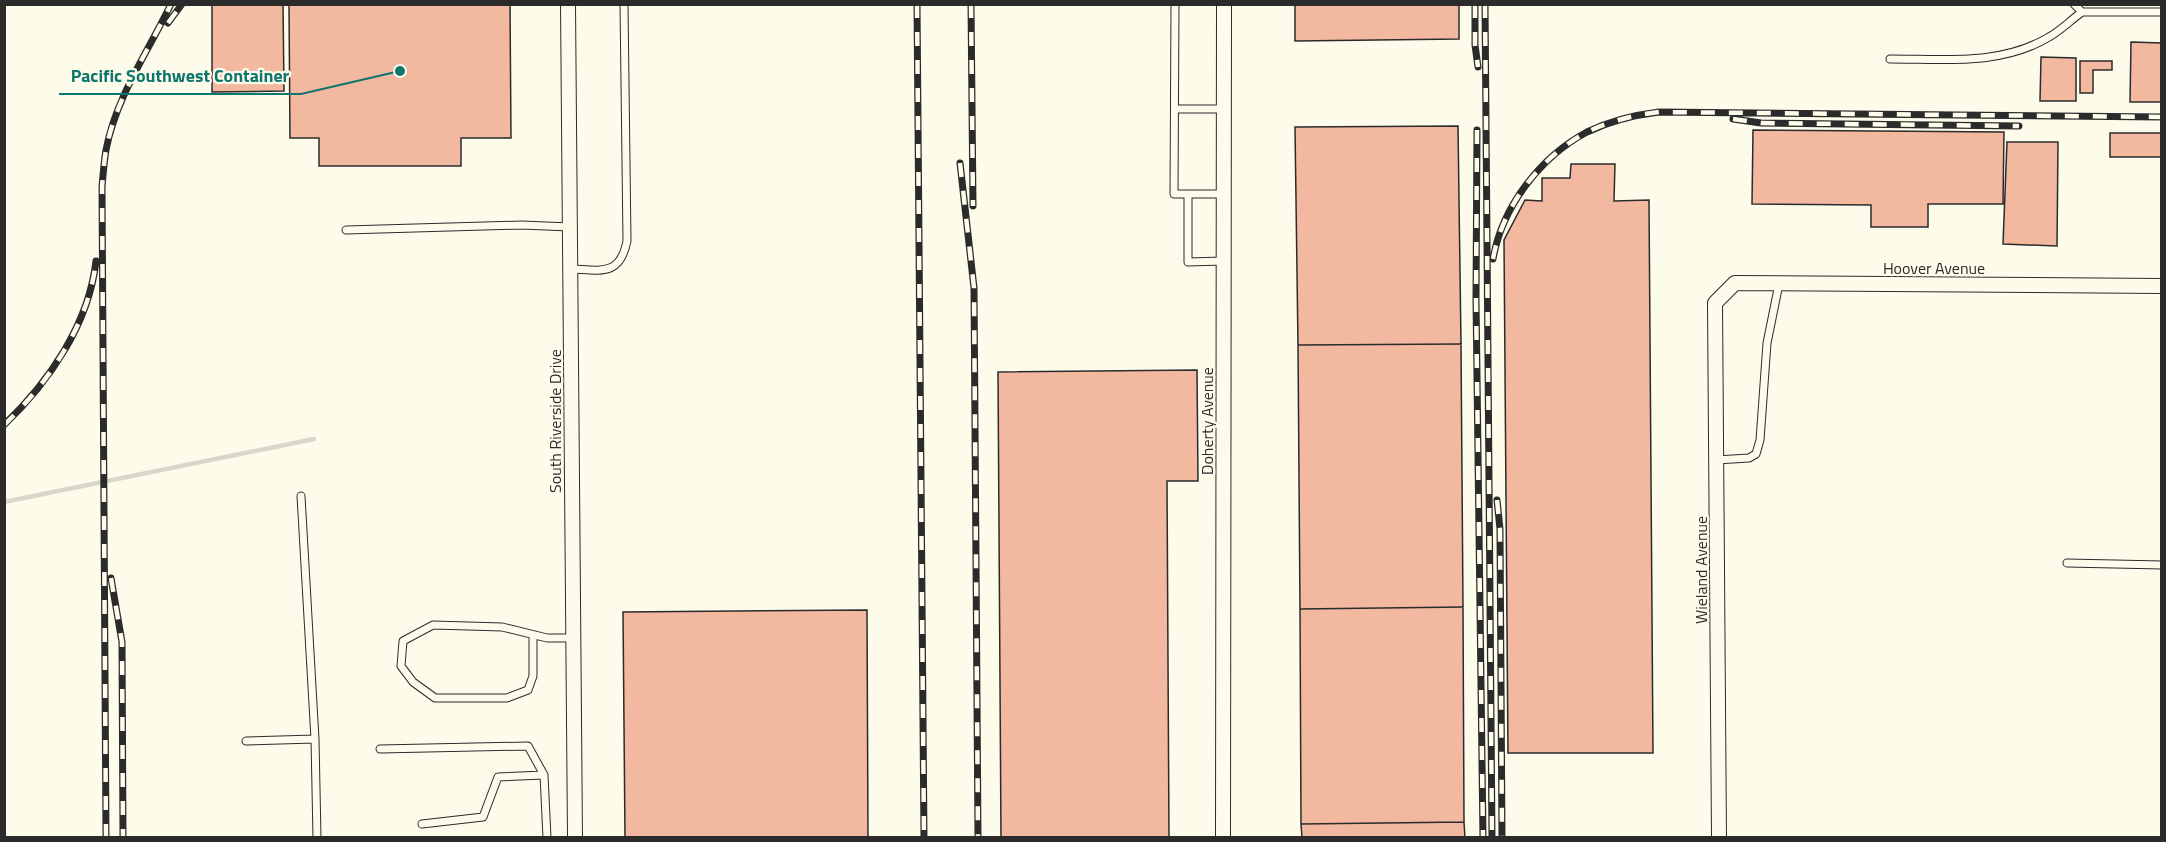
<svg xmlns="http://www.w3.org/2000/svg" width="2166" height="842" font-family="'Titillium Web',sans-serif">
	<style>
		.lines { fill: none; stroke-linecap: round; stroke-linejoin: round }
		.stream { stroke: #d8d7c9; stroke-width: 4.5 }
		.building { fill: #f2b8a0; stroke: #2b2b2b; stroke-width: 1.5 }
		.service-casing { stroke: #2b2b2b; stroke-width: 9 }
		.minor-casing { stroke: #2b2b2b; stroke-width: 16 }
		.service { stroke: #fdfbea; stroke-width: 7 }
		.minor { stroke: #fdfbea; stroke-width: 14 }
		.rail-casing { stroke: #2b2b2b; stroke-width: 7 }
		.rail { stroke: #fdfbea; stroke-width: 4.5; stroke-dasharray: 14; stroke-linecap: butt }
		.labels { text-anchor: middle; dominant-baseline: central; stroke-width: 4.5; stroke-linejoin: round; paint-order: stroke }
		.street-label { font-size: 16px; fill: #2b2b2b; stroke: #fdfbea }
		.leader { fill: none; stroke: #0f766e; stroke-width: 2 }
		.callout-dot { fill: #0f766e; stroke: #fdfbea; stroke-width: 2 }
		.callout-label { font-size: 18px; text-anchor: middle; font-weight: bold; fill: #0f766e; stroke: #fdfbea; stroke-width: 4.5; stroke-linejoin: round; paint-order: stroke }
	</style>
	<rect width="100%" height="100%" fill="#fdfbea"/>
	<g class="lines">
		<path class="stream" d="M4,502L314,439"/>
	</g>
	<path class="building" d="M212,4H283L284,91L212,92Z
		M289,4H510L511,138H461V166H319V138H290Z
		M1295,4H1459V39L1295,41Z
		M2131,42L2162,43V102H2130Z
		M2041,57L2076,58V101H2040Z
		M2080,61H2112V70H2093V93H2080Z
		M1458,126L1461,344L1298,345L1295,127Z
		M1753,130L2004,132L2003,204H1928V227H1871V205L1752,204Z
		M2110,133H2162V157H2110Z
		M2007,142H2058L2057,246L2003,244Z
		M1571,164H1615L1614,201L1649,200L1653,753H1508L1504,240L1525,200L1542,201V178H1570Z
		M1461,344L1463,607L1300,609L1298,345Z
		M1197,370L1198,481H1167L1169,838H1001L998,372Z
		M1463,607L1464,822L1301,824L1300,609Z
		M867,610L868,838H625L623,612Z
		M1464,822L1465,838H1302L1301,824Z"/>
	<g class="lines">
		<g class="service-casing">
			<path id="service" d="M1175,4L1174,194H1224
				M2074,4L2082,12H2162
				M1890,59C1943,59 2001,66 2049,37C2060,31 2071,20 2082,12
				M1175,109H1224
				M1188,194V262L1224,261
				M346,230L522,225L570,227
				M571,269C600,270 620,277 627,241L624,4
				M1716,460L1749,458L1756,454L1760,440L1767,343L1779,284
				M301,496L315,739L317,838
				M2067,563L2162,565
				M533,635V676L528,690L507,698H435L413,682L401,666L403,641L433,625L502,627L547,638H574
				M246,741L315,739
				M380,749L528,746L544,775L547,838
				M422,824L483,817L498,777L544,775"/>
		</g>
		<g class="minor-casing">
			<path id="minor" d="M568,4L575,838
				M1223,838L1224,4
				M1719,838L1715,303L1735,283L2162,286"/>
		</g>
		<use href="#service" class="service"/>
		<use href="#minor" class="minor"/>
		<g class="rail-casing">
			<path id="rail" d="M917,4L924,838
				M971,4L973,206
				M1475,4V45L1478,67
				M1485,4L1492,838
				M168,23L182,4
				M1733,119L1761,123L2019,126
				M1477,130L1476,300L1483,838
				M960,163L974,288L978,838
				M1493,259C1502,207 1540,157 1587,132C1610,121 1634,115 1659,112L2162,117
				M4,425C49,382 89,324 96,261
				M1497,500L1500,529L1502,838
				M111,578L122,642L123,838
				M106,838L102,187C103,175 104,162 106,150C116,97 148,52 171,4"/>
		</g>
		<use href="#rail" class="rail"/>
	</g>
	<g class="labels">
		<g class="street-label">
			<text x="1934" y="268">Hoover Avenue</text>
			<text transform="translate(555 421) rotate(-90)">South Riverside Drive</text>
			<text transform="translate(1207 421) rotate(-90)">Doherty Avenue</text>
			<text transform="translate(1701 570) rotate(-90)">Wieland Avenue</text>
		</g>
	</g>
	<path class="leader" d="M400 71L301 94H59"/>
	<circle class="callout-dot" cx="400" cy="71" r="6"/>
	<g class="callout-label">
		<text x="180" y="82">Pacific Southwest Container</text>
	</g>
	<rect width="2166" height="842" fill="none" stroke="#2b2b2b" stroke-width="12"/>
</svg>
